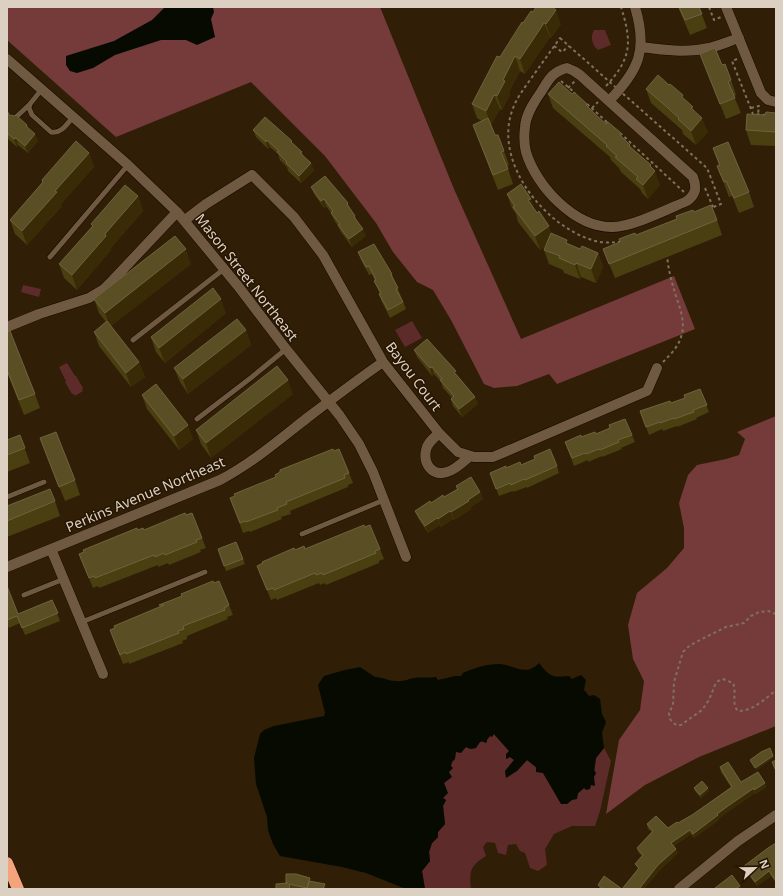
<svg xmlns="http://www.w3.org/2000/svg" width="783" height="896" font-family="'Noto Sans',sans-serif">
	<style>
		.green { fill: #5d2b2a }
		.forest { fill: #753b3a }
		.water { fill: #060a00 }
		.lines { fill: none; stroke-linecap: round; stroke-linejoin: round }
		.service-casing { stroke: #170800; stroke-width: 6 }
		.minor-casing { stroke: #170800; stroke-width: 11 }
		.motorway-casing { stroke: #170800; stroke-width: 13 }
		.path { stroke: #80715e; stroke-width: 2; stroke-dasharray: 3 3; stroke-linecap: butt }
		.service { stroke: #6f5a41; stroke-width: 5 }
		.minor { stroke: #6f5a41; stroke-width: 10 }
		.motorway { stroke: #f4a47c; stroke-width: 12 }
		.wall { fill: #4a3f11 }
		.shaded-wall { fill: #392b05 }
		.building { fill: #5a4f24; stroke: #6e633d }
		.labels { text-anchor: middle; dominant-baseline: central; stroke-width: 3; stroke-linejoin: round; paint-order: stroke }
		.street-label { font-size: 14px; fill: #dcd0c3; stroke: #261500 }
	</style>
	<rect width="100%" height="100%" fill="#301e06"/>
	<path class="green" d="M594,30H605L611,45L598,50C592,45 590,37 594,30Z
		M23,285L41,289L39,297L21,292Z
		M412,321L422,338L405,347L395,330Z
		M67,363L75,376H76L83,388L82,389L83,391L75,396L74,394H72L65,382L66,381L59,367Z
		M494,734L509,751L506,759L510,757L514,760L505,771H517L527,760L543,773L561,803L567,804L584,788L591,785L594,777L596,758L604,748L611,761L600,811L595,826H572L554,834L545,849L547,865L538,871L530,868L525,853L520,851L516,844L508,845L506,855L498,853L495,843L487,842L483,847L486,856C470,866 469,871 471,889H425L422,871L430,861L429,852L432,843L438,837V832L445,824L443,806L446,800L443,798L445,787L444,783L456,751L462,750L466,747L473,749L480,742H487L486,740L490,736Z"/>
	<path class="forest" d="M7,7H380L454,189L521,339L674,276L695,329L557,384L549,374L517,386L494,388L484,384L451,320L433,290L417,282L393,252L376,223L325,156L251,82L116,137L7,40Z
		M776,416V726L699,757L645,785L606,814L619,740L640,710L644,681L633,659L628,625L637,593L667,568L684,548V528L679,503L688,475L697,465L726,459L739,455L745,439L737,432Z"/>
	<path class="water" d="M165,7H213L214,12L211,19L215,37L197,45L186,40H161L115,55L93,68L77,73L70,71L66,65V56L114,41L152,20Z
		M539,663C549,676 552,678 569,676L572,679L581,675L586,680L584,690L589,696L594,695L600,699L602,714L606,722L602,733L604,748L596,758L594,770L596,773L594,777L595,786L591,785L590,789L586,790L584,788L578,793L577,799L572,800L567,804H561L543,773L536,772V767L527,760L517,771L506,778L505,771L514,760L510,757L506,759V754L509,751L494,734L492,737L490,736L487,740V742L485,743L483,741L480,742L476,748L470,749L466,747L461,753L456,752L455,759L452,762L451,766L453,768L449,772L452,777L444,783L448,793L443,798L446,800L443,806L445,824L438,832V837L432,843L429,852L430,861L422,871L425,889H406L366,873L342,867L280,856L273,844L268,830L267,817L256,784L254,758L260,734L264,730L274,726L324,716L325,713L318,685L324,676L345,670L360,667L375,677C383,677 388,681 396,681C403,682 408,679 414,678C420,677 429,678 436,677L438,680L455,676H461L463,673C474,668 486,664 499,664C514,665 526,677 539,663Z"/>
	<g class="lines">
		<g class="service-casing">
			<path id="service" d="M42,89L30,104L29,108L32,115L51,132C61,134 67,124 73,117
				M14,119L29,105
				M50,257L128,165
				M133,340L224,269
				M197,419L252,377L286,349
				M7,497L44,482
				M302,534L384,500
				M24,595L64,579
				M82,622L205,572"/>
		</g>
		<g class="minor-casing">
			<path id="minor" d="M726,7L761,93L768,100L776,102
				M641,47C663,50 687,53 709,48C719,46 729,41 739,38
				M7,59L128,165L177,212L238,286L286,349L340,416L359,444L373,472L406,557
				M567,68L574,71L580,75L693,177C697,188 696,194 687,201C668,209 632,227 613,227C575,228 536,186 526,152C524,144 524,135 525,127C526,114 534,102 541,92C549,79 552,72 567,68Z
				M609,101C639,70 648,50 635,7
				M185,220L206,204L252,175L294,217L323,255L383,362L439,433L458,452L474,457H493L647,391L657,368
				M7,327L39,314L89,298L104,289L113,280L177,212
				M439,433C434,438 427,443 426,450C423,463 432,477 447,472C455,470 463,462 470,456
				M51,549L103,674
				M7,567L220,480C252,463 279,440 307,418C332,399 357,380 383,362
				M679,889L738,841L776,815"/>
		</g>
		<g class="motorway-casing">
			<path id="motorway" d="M7,863L18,889"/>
		</g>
		<path class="path" d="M709,7L714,20L721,17
			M560,38L707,168L721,204C701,212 680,220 659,229C647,234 633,241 619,242C610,243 601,243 592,240C544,225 494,163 512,111C516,99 523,90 530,80C540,66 550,52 560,38Z
			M554,46L562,52L569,46
			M737,59L732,61L753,114L767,115
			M561,81L575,93
			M606,86C632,58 632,42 621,7
			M568,88L575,81
			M587,104L609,124
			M592,108L598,102
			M751,108L759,106L758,114
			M620,133L684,192
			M705,188L713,207
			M663,362C670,355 678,347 681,337C687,320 677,302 673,286C670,276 668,266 667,255
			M776,614L768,611L759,612L751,616L744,623L726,627L696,642L688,647L683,652L674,682L673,705L669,713L670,719L673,723L677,725H681L702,710L709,700L715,685L718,681L723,679L733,683C737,692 731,704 738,711C753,711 765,699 776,690"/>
		<use href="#service" class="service"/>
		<use href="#minor" class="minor"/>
		<use href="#motorway" class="motorway"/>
	</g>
	<path class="wall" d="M678,7H699L707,28L690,35Z
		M523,23L561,24L551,38L550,37L525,74L520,71L509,92L510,95L502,110L500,109L491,125L495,135L504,151L509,165L507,166L513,184L498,190L473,125L482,121L477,118L472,104L500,57Z
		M700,54L731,80L736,95L734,96L741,113L726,119Z
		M646,89L684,99L694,110L708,132L696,145L683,134L682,130L673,122L651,103Z
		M548,94H572L587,104L589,109L606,124L621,133L622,137L632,148L652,167L660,185L648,199L642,193L640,189L621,172L619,168L611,160L610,157L553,108Z
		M7,110L9,115L27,125L29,129L38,141L28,153L18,145L17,147L7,138Z
		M776,113V146L751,145L746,130L765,115Z
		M253,130L293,143L302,152L303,155L314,170L301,183L288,171L287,167L280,160L278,154L270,147L268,149L256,137Z
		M713,148L749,192L754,207L739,213L732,196L729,197L723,181L717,166H719Z
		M89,153L94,167L61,204L62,206L27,245L15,234L10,220L42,183V180Z
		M311,187L348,203L349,208L355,216L357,221L366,236L352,247L341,232L338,226L334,220L331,213L326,206L324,208L314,194Z
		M507,194L534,208L552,234L568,244L580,249L598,253L603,267L596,283L581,277L580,279L564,273L563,270L549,264L544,250L546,246L540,250L518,222L516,214L512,208Z
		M138,196L143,211L111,248V250L77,290L64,278L59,264L92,226L91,224Z
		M694,212L717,220L722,235L615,278L603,249Z
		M358,252L392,274L406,309L390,318L382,302L379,294H380L374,281H375L372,274L369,275L361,260Z
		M191,264L111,326L139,362L145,377L131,387L99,346L94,332L106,322L99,313L94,299Z
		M226,313L165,363L156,352L151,337Z
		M246,330L251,345L188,394L180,382L174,368Z
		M7,332L35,394L40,408L24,415L7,372Z
		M414,350L458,376L475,397L478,404L462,417L453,406L451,399L452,398L443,388L441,382L434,374L432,376L417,357Z
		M700,389L709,412L696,418L697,419L677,427V426L663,431L662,429L649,435L640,411L671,403L685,398Z
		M293,394L211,458L201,444L196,430Z
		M142,395L193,439L179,450L147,409Z
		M596,434L632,435L635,442L621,448L622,449L602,457V456L588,462V460L574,466L565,442Z
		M20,435L30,463L7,472V440Z
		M40,438L75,480L80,495L65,501Z
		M334,451L349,473L353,483L348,485V487L290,511L291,514L281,517L282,519L250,532L249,531L243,533L230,498Z
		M521,465L557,466L559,473L527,488V487L513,492V491L499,496L490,473Z
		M456,486L480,492L483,499L471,507V509L454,520L453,519L441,527L440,525L428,533L418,518L415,511L431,503L444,497L457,489Z
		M55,501L60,516L7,537V506Z
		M186,515L202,538L206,548L200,550L201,552L169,565L168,563L158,567V565L99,588L98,586L93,588L79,554L138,530H144Z
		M365,527L380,549L384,559L379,561V563L326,585L325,583L320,585L319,583L277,600L276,598L271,600L257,566L295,550L305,549Z
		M236,542L245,564L226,571L218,549Z
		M214,583L229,605L233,615L227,617L228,619L187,636V639L182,641L183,643L129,664V662L123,664L110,630L160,607L159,605Z
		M7,586L18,614L52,600L60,621L25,635L20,623L9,628L7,624Z
		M720,767L741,782L765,783L766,787L756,794L755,793L729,811L719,818V820L694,838L691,834L674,846L676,849L678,853L660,870L644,889H600L598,885L622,889L638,869L635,864L642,856L638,852L637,848L652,832L648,829L647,824L668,828L678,823L692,815L731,787L721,772Z
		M694,788L709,791L701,798L695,791Z
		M776,843V883L771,876L757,886L745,870L744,866Z
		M311,881L326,889H296L291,888L286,883Z"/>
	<path class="shaded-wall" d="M556,10L561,24L551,38L546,24Z
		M544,23L550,37L525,74L520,59Z
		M515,56L520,71L509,92L510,95L502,110L497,96L503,80Z
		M494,95L500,109L491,125L486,111Z
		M702,118L708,132L696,145L691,131Z
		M35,134L38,141L28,153L25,146Z
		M16,138L18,145L17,147L14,139Z
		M267,140L270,147L268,149L266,142Z
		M89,153L94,167L61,204L62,206L27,245L22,231L55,191Z
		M311,163L314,170L301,183L299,176Z
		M651,165L653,173L655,171L660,185L648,199L643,185Z
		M138,196L143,211L111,248V250L77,290L72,275L105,234Z
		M324,199L326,206L324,208L321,201Z
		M531,199L536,213L528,200Z
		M549,226L554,241L540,250L535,236Z
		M363,229L366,236L352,247L349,239Z
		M186,249L191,264L110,327L105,313Z
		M598,253L603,267L596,283L591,269Z
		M576,263L581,277L580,279L575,265Z
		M221,299L226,313L165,363L159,348Z
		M246,330L251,345L188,394L183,379Z
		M139,362L145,377L131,387L126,373Z
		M432,367L434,374L432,376L430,368Z
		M288,380L293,394L211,458L206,443Z
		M475,397L478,404L462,417L459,409Z
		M188,425L193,439L179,450L174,436Z
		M480,492L483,499L471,507V509L454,520L451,512L468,500Z
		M450,511L453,519L441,527L438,519Z
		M437,518L440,525L428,533L425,526Z
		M773,756L774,758L756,770L755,768Z
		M765,783L766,787L756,794L754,790Z
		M708,788L709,791L701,798L700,795Z
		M754,788L755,793L729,811L719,818V820L694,838L693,834L728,806Z
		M690,830L691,834L672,847L671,843Z
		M676,849L678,853L660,870L644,889H639L658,865Z
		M769,871L771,876L757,886L755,882Z
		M325,884L326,889H323Z
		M740,886L741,889H735Z"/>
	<path class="building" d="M536,7H552L556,10L546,24L544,23L520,59L515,56L503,80L505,81L497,96L494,95L486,111L472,104L497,56L500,57L522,22L523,23L531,11L533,12Z
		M679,7H699L702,14L685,20Z
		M715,48L722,65L725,64L731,80L728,82L735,98L720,104L700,54Z
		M658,75L669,85L670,84L683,95L682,97L693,107L691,108L702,118L691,131L678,119L679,118L668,108L646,89Z
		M559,82L572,94L574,92L587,104L586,105L595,114L606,124L608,122L621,133L620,135L630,145L629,146L651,165L650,166L655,171L643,185L636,179L638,177L615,157L617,156L606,146L607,145L548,94Z
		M7,110L9,115L15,116L16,115L27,125L26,126L35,134L25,146L16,138L14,139L7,133Z
		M766,112L776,113V132L746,130L747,114L765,115Z
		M265,117L292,141L291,142L302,152L300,153L311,163L299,176L286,163L287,162L277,152L279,151L267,140L266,142L253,130Z
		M488,118L495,135H498L504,151L501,152L508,169L493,175L473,125Z
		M76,141L89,153L55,191L57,192L22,231L10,220L43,182L42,180Z
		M728,142L749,192L734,198L726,181L724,182L719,171L717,166L720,165L713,148Z
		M325,176L348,203L347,204L355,216L354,217L363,229L349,239L338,225L340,224L331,213L333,211L324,199L321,201L311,187Z
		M521,184L531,199L528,200L537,213L539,211L549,226L535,236L513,207L515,206L507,194Z
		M125,185L138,196L105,234L106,236L72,275L59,264L93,226L91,224Z
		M711,205L717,220L609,264L603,249L620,242L619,239L635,233L636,235L677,219L676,216L693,210L694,212Z
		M551,233L567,240L566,243L580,249L582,246L598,253L591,269L576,263L575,265L559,258L560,256L544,250Z
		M175,236L186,249L105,313L94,299Z
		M374,244L392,274L391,275L398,288L396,289L403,302L388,310L379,294L381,293L374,281L376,280L369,266L366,267L358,252Z
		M213,288L221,299L159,348L151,337Z
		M237,319L246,330L183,379L174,368Z
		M107,321L139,362L126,373L94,332Z
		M10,331L35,394L19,400L7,370V332Z
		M427,339L456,371L454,372L475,397L459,409L451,399L454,396L440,380L442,379L432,367L430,368L414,350Z
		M277,366L288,380L206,443L196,430Z
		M156,384L188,425L174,436L142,395Z
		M700,389L707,405L693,410L694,412L674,419V418L660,423V422L646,427L640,411L670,401L671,403L685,398L684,395Z
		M625,419L632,435L618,440L619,442L600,450L599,449L586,454L585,453L572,458L565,442L581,435V437L595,432L596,434L610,428L609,425Z
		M56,432L75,480L59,487L40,438Z
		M20,435L25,448L7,455V440Z
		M333,449L334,451L339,449L349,473L344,475L345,478L286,502L287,504L277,508L278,510L246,522L245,521L240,523L230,498L235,496L234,494L276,477L275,475L280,472V470Z
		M550,449L557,466L525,480L524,479L511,485L510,483L496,489L490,473L506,466V468L520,462L521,465L535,459L534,456Z
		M471,477L480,492L468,500L469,501L451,512L450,511L438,519L437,518L425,526L415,511L430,501L431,503L443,495L444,497L458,489L456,486Z
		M50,489L55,501L7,521V506Z
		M185,513L186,515L192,513L202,538L196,540L197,542L165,555L164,553L155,557L154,555L95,578L94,576L89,578L79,554L84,552L83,550L137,528L138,530L143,528L144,530Z
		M364,525L365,527L370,525L380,549L375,551L376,553L323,575L322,573L316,575L315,573L274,590L273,588L267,590L257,566L263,563L262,562L294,548L295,550L304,546L305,549Z
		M236,542L243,559L224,566L218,549Z
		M213,581L214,583L219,581L229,605L224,608L225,610L183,626L184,629L178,631L179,633L126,654L125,652L120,655L110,630L115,628L114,626L164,605H159L182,596L181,594Z
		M7,586L18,614L52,600L58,613L22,628L17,616L7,620Z
		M770,748L773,756L755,768L750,760L761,752Z
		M776,760V771L772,762Z
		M728,762L741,782L758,772L765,783L754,790V788L728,806L717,814L718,815L693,834L690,830L671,843L676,849L658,865L639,889H602V888L598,885L604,876L622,889L639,868L635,864L643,855L637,848L653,831L647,824L656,816L668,828L677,822L678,823L692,815L732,787L720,767Z
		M702,781L708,788L700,795L694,788Z
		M776,843V881L769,871L755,882L744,866L768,848Z
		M286,874H296L310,878L307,888L289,884L290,889H276V884L288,883H286Z
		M732,875L740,886L735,889H716L715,888Z
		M309,881L325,884L323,889H307Z"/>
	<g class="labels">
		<g class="street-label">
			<text transform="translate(247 277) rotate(52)">Mason Street Northeast</text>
			<text transform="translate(414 376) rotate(53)">Bayou Court</text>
			<text transform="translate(145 494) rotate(-23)">Perkins Avenue Northeast</text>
		</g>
	</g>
	<rect width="783" height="896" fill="none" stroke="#dcd0c3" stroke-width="16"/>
	<g transform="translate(755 868) rotate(68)" stroke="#261500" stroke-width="3" paint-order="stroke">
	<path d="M0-3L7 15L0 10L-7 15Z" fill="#dcd0c3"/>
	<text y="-6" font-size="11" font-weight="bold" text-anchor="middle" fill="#dcd0c3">N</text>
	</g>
</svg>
